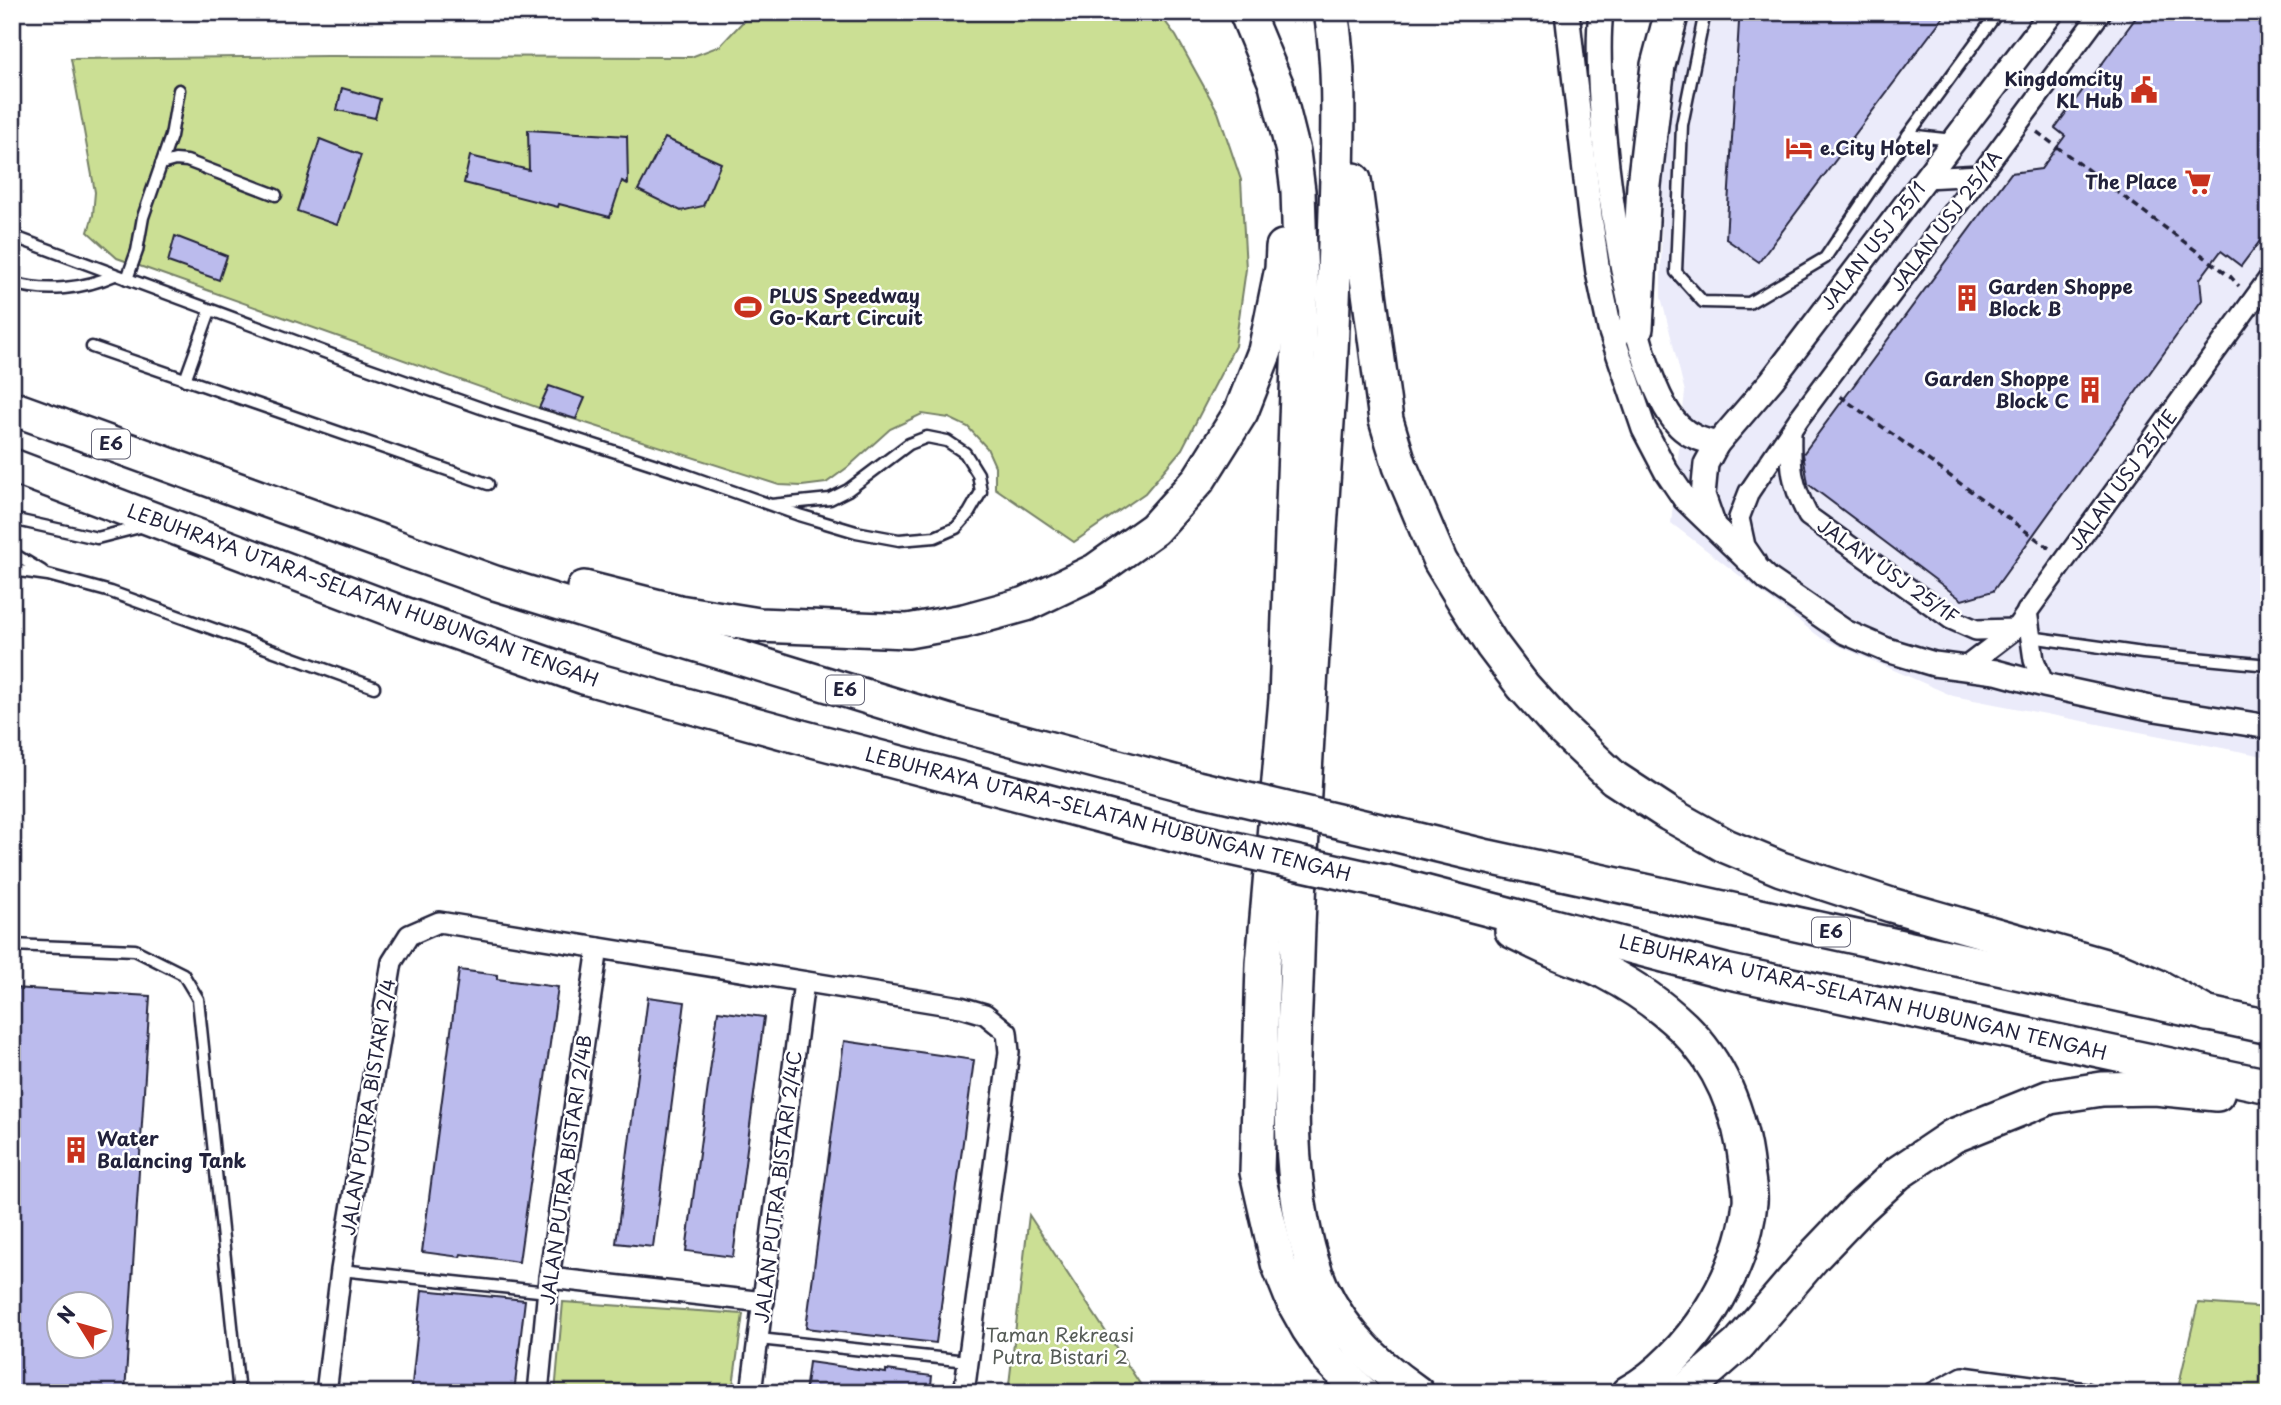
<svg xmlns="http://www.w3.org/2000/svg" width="2281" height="1405" font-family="'Playpen Sans',sans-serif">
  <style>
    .built { fill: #ebebfa }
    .green { fill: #cbdf94; stroke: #768068; stroke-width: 2 }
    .building { fill: #bbbbed; stroke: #22223b; stroke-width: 2; fill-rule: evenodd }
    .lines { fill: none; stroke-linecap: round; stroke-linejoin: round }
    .service-casing { stroke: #22223b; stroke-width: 15 }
    .minor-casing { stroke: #22223b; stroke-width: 24 }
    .tertiary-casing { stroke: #22223b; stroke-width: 28 }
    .motorway-casing { stroke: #22223b; stroke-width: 38 }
    .path { stroke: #22223b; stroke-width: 3.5; stroke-dasharray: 7 5; stroke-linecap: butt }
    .service { stroke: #fff; stroke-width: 10 }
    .minor { stroke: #fff; stroke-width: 19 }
    .tertiary { stroke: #fff; stroke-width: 23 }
    .motorway { stroke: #fff; stroke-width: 33 }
    .motorway-bridge-casing { stroke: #22223b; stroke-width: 38; stroke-linecap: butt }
    .motorway-bridge { stroke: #fff; stroke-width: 33 }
    .labels { text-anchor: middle; stroke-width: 5; stroke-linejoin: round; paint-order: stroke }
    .shield { fill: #fff; stroke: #646476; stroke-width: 2 }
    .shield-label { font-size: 18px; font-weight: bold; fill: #22223b }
    .poi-label { font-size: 19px; font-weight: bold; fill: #22223b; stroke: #fff; text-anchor: start }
    .street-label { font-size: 19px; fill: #22223b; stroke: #fff }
    .park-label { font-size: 19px; fill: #555b56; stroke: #fff }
  </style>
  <rect width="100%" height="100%" fill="#fff"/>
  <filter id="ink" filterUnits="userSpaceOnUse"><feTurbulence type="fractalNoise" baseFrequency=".0143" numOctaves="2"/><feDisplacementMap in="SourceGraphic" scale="14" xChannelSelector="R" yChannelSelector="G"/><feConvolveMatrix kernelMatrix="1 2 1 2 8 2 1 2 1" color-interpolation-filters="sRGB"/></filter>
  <g filter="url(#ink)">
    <polygon class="built" points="1688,12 2269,12 2269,757 1953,696 1821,638 1671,523 1685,392 1661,297 1662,136"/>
    <g class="green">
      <polygon points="752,12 1158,12 1176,36 1218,112 1241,180 1246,269 1235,346 1182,449 1145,493 1074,542 995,488 995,466 987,448 968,427 949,418 922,414 890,429 848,467 826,483 802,486 779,485 539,408 117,258 88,232 93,215 95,192 71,59 327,56 691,57 720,46"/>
      <polygon points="1029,1215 1146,1393 1008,1393"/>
      <polygon points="563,1302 743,1314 732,1393 555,1393"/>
      <polygon points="2198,1303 2269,1308 2269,1393 2191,1393 2179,1384"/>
    </g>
    <g class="building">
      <polygon points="1742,12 1947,12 1759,262 1726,239 1739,22"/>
      <polygon points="2140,12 2269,12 2269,229 2241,266 2221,251 2200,279 2202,300 1993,591 1962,600 1808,484 1803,454 2011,173 2041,169 2065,136 2055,128"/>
      <polygon points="342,88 380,99 375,118 337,110"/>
      <polygon points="528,130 627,136 628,184 622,181 610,217 559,204 558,207 464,183 470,156 529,170"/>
      <polygon points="665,138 721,163 703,206 681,211 638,190"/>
      <polygon points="320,139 361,155 337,225 297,211"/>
      <polygon points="175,236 227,256 219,280 168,262"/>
      <polygon points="549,386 585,398 576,419 539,408"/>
      <polygon points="459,970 497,975 497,979 558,987 519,1262 461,1254 460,1257 422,1252"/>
      <path d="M12,988L150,996L125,1393H12ZM60,1304H102V1346H60Z"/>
      <polygon points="648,997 685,1002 653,1247 616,1243"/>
      <polygon points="718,1011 764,1017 733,1257 686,1251"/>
      <polygon points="844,1041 974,1060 936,1343 806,1328"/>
      <polygon points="422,1290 525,1300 514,1393 411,1393"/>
      <polygon points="809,1362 886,1373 886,1370 932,1376 930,1393 805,1393"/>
    </g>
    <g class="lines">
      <defs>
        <g id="service">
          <polyline points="1705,12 1682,125 1676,272 1703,302 1749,303 1825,258 1908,135 1998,12"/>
          <polyline points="1908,135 1953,140"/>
          <polyline points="161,164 175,160 187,161 276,195"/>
          <polyline points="12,236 362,366 495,413 678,472 799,515 856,532 899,540 935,537 956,528 969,513 981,492 978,474 965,453 947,441 927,437 909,444 848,490 830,499 771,505"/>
          <polyline points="127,279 137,251 143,217 171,136 179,90"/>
          <path d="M12,283C46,293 83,289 115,275"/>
          <polyline points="92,347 488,484"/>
          <polyline points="185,380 210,311"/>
          <polyline points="12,519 97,538 144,526"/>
          <polyline points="12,553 42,571"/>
          <polyline points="12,570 48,575 111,592 374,687"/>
          <polyline points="2030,637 2143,653 2269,665"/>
          <polyline points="12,945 135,950 183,974 198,999 239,1393"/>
          <polyline points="341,1270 548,1292"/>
          <polyline points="759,1339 967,1361"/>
        </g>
        <g id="minor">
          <polyline points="1925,178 1980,175"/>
          <path d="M1791,431C1790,467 1791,483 1808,516L1951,619L1976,630L2015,629"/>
          <polyline points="1756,562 1745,546 1739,518 1749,492 1800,417 2101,12"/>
          <polyline points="2027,611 2034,660 2044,685"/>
          <polyline points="1964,668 2015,629 2269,278"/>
          <polyline points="549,1278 764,1302"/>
          <polyline points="326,1393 341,1270 392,962 409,935 439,922 961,1007 985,1014 1007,1032 1009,1052 964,1393"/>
          <polyline points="538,1393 549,1278 598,948"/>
          <polyline points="751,1393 804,982"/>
          <polyline points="1933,1393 1963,1377 2086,1393"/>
        </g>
        <g id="tertiary">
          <polyline points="1567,12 1590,216 1598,272 1610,329 1644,429 1666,471 1685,499 1768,579 1845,632 1887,650 1934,664 1996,672 2044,685 2155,709 2269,727"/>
          <path d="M1601,12C1591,91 1624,371 1679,426C1690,437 1703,440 1717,444"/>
          <polyline points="1712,521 1703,495 1706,464 1717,444 1772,380 2052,12"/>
        </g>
        <g id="motorway">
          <polyline points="1246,12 1276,84 1293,152 1298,191 1301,283 1286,699 1263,964 1257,1172 1278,1263 1294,1303 1308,1328 1329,1359 1362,1393"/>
          <path d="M1331,12C1340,66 1338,122 1337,177C1335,248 1333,320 1329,391C1317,579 1303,768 1297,956C1294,1058 1282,1163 1312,1262C1329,1319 1369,1360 1417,1393"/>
          <polyline points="1354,180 1386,420 1400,466 1440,561 1466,604 1492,645 1523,686 1559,726 1614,778 1669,814 1726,846 1781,869 1891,905 2119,970 2159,987 2207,1014"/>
          <polyline points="1636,328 1644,185 1658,65 1672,12"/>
          <polyline points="12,408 495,583 956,724 1197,788"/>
          <polyline points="12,466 401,613 584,677 805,738 1194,840"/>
          <polyline points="584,588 679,612 759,625 908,631 964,621 1026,604 1095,571 1154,529 1199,479 1241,412 1265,351 1282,268 1283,247"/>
          <polyline points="1393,834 1484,856 2269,1027"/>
          <polyline points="1385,882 1725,971 2269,1086"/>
          <path d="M1512,931C1528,939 1544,947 1561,954C1575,960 1591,964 1605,972C1632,986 1661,1006 1683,1027C1723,1066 1741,1116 1747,1170C1748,1180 1751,1192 1750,1202C1744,1272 1690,1359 1628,1393"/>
          <polyline points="1683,1393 1739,1344 1816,1254 1859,1209 1898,1173 1953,1136 2050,1097 2102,1089 2155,1088 2217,1094"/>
        </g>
      </defs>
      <use href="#service" class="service-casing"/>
      <use href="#minor" class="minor-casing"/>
      <use href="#tertiary" class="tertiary-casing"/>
      <use href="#motorway" class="motorway-casing"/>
      <g class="path">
        <polyline points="2037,132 2230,276 2239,286"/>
        <polyline points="1840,396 2049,548"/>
      </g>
      <use href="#service" class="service"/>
      <use href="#minor" class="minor"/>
      <use href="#tertiary" class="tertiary"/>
      <use href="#motorway" class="motorway"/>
      <defs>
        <g id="motorway-bridge">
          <polyline points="1197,788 1393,834"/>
          <polyline points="1194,840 1385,882"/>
        </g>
      </defs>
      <use href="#motorway-bridge" class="motorway-bridge-casing"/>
      <use href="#motorway-bridge" class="motorway-bridge"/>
    </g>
  </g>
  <defs>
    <symbol id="civic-bare" viewBox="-9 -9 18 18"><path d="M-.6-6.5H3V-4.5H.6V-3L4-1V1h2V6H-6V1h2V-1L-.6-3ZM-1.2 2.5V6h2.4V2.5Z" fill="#c8321e" stroke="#fff" stroke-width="2.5" paint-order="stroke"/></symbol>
    <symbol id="hotel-bare" viewBox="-9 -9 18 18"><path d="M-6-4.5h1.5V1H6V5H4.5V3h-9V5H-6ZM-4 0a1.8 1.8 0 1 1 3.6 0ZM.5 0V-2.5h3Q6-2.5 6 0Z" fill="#c8321e" stroke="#fff" stroke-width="2.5" paint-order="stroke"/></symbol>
    <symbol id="supermarket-bare" viewBox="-9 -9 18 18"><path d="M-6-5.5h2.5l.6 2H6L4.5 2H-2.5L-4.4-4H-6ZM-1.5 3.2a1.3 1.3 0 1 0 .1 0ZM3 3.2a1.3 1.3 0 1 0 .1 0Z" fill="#c8321e" stroke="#fff" stroke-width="2.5" paint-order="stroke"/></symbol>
    <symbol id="building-bare" viewBox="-9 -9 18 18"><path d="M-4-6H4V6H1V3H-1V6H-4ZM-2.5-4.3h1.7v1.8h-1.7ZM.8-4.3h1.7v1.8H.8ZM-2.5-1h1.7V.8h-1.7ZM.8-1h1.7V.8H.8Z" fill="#c8321e" stroke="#fff" stroke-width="2.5" paint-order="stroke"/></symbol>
    <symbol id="stadium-bare" viewBox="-9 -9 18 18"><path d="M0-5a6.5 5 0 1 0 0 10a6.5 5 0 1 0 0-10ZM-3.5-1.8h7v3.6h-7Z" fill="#c8321e" stroke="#fff" stroke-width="2.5" paint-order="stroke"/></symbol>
  </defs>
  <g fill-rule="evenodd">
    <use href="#civic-bare" x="2125" y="71" width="38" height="38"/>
    <use href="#hotel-bare" x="1780" y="129" width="38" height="38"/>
    <use href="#supermarket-bare" x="2179" y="163" width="38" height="38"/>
    <use href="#building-bare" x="1948" y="279" width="38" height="38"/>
    <use href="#stadium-bare" x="729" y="288" width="38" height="38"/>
    <use href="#building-bare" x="2071" y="371" width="38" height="38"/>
    <use href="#building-bare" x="57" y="1131" width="38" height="38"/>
  </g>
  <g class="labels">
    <g class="shield">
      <rect x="92" y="429.5" width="38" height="29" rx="5"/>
      <rect x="826" y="675.5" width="38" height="29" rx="5"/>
      <rect x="1812" y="917.5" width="38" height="29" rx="5"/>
    </g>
    <g class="shield-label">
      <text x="111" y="450">E6</text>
      <text x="845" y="696">E6</text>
      <text x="1831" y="938">E6</text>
    </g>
    <g class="poi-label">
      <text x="2123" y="86" text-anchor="end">Kingdomcity<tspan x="2123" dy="22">KL Hub</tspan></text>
      <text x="1820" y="155">e.City Hotel</text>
      <text x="2177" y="189" text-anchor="end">The Place</text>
      <text x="1988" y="294">Garden Shoppe<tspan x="1988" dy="22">Block B</tspan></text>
      <text x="769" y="303">PLUS Speedway<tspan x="769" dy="22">Go-Kart Circuit</tspan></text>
      <text x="2069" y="386" text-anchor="end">Garden Shoppe<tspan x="2069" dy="22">Block C</tspan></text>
      <text x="97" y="1146">Water<tspan x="97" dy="22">Balancing Tank</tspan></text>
    </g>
    <g class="street-label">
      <text transform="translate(1946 221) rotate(-53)" y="7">JALAN USJ 25/1A</text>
      <text transform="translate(1873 246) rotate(-52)" y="7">JALAN USJ 25/1</text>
      <text transform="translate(2123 480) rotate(-54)" y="7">JALAN USJ 25/1E</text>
      <text transform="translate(1888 571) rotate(35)" y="7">JALAN USJ 25/1F</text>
      <text transform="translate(363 595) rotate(20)" y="7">LEBUHRAYA UTARA–SELATAN HUBUNGAN TENGAH</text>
      <text transform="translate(1108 814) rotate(14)" y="7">LEBUHRAYA UTARA–SELATAN HUBUNGAN TENGAH</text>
      <text transform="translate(1863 997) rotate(13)" y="7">LEBUHRAYA UTARA–SELATAN HUBUNGAN TENGAH</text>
      <text transform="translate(368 1107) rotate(-81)" y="7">JALAN PUTRA BISTARI 2/4</text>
      <text transform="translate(566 1170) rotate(-82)" y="7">JALAN PUTRA BISTARI 2/4B</text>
      <text transform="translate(778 1187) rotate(-83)" y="7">JALAN PUTRA BISTARI 2/4C</text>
    </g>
    <g class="park-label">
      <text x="1060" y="1342">Taman Rekreasi<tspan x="1060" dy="22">Putra Bistari 2</tspan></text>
    </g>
  </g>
  <rect width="2281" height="1405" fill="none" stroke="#fff" stroke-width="42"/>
  <rect x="21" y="21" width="2239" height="1363" fill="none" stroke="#22223b" stroke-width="2.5" filter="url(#ink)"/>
  <g transform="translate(80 1325) rotate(307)"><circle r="33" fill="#ffffff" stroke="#a7a7b1" stroke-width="2"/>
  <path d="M0-5L12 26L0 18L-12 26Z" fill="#c8321e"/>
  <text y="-10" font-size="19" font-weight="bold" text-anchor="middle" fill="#22223b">N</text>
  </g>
</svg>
